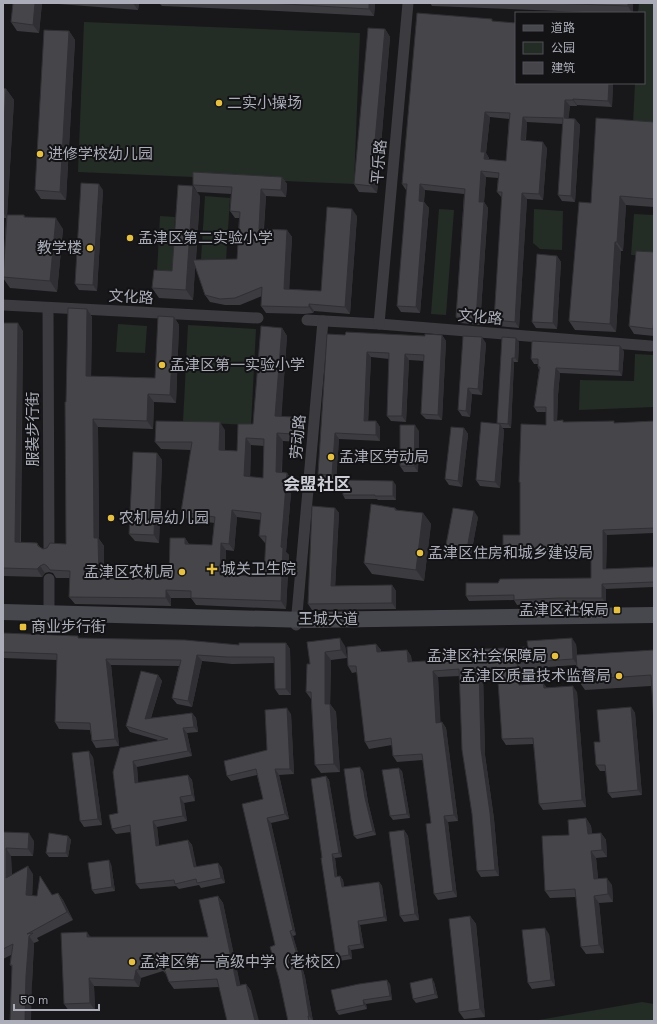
<svg xmlns="http://www.w3.org/2000/svg" width="657" height="1024" font-family="'Space Grotesk','Noto Sans SC',sans-serif">
  <style>
    .green { fill: #242c26 }
    .lines { fill: none; stroke-linecap: round; stroke-linejoin: round }
    .street { stroke: #3b3b40; stroke-width: 11 }
    .secondary { stroke: #47484e; stroke-width: 16 }
    .wall { fill: #3b3b40; fill-rule: evenodd }
    .shaded-wall { fill: #303034 }
    .building { fill: #45454a; stroke: #303034; fill-rule: evenodd }
    .poi-dot { fill: #e6c043; stroke: #131315; stroke-width: 1.5 }
    .labels { text-anchor: middle; stroke-width: 4; stroke-linejoin: round; paint-order: stroke }
    .poi-label { font-size: 15px; fill: #abaeb9; stroke: #131315; text-anchor: start }
    .street-label { font-size: 15px; fill: #abaeb9; stroke: #131315 }
    .quarter-label { font-size: 17px; font-weight: bold; fill: #cccdd5; stroke: #131315 }
  </style>
  <rect width="100%" height="100%" fill="#18181a"/>
  <g class="green">
    <polygon points="639,3 654,3 654,125 633,124 635,83 644,83 644,13 638,13"/>
    <polygon points="84,22 360,33 354,184 78,172"/>
    <polygon points="205,196 230,198 226,261 201,259"/>
    <polygon points="439,209 454,210 446,315 431,314"/>
    <polygon points="534,209 563,211 562,250 540,249 533,243"/>
    <polygon points="634,214 654,215 654,256 631,255"/>
    <polygon points="160,216 175,217 173,273 157,272"/>
    <polygon points="118,324 147,326 145,353 116,352"/>
    <polygon points="188,325 256,329 251,425 183,422"/>
    <polygon points="635,354 654,355 654,407 579,410 580,380 634,381"/>
    <polygon points="642,1002 654,1004 654,1021 533,1021"/>
  </g>
  <g class="lines">
    <g class="street">
      <polyline points="3,305 258,318"/>
      <polyline points="48,308 49,550"/>
      <polyline points="307,320 379,324 651,346"/>
      <polyline points="379,324 408,3"/>
      <polyline points="49,579 49,620"/>
      <polyline points="296,625 323,321"/>
    </g>
    <polyline class="secondary" points="3,612 308,620 654,615"/>
  </g>
  <g class="wall">
    <polygon points="13,3 42,3 39,33 17,31 11,22"/>
    <polygon points="45,3 139,3 138,10"/>
    <polygon points="159,3 375,3 374,16 258,10 162,6"/>
    <polygon points="430,3 633,3 633,13 610,13 432,6"/>
    <polygon points="385,29 390,37 377,193 359,192 354,184"/>
    <polygon points="69,31 75,40 66,200 41,199 35,190"/>
    <path d="M516,83H613L612,107L577,105V106H570L568,118L575,119L580,125L575,202L562,201L558,195L563,124L527,122L526,140L547,148L543,200L527,199L519,328L498,326L494,320L502,198L497,192L498,178L486,177L484,202L488,208L480,325L460,323L456,317L464,194L425,190L424,202L429,208L420,313L401,312L397,306L407,190H406L402,184ZM490,117L509,119L506,161L489,159V158L486,153Z"/>
    <polygon points="3,88 6,89 14,100 7,215 24,215 25,217 63,229 57,292 10,288 3,278 6,218 3,218"/>
    <polygon points="654,122 654,207 626,205 623,251 621,251 616,332 575,330 569,321 591,203"/>
    <polygon points="282,177 287,184 286,197 266,196 264,229 287,230 292,237 289,289 321,291 357,216 350,314 314,311 313,313 304,314 266,313 261,306 262,296 240,305 225,305 210,302 205,295 195,266 193,300 159,298 152,288 172,271 200,196 196,260 237,259 239,218 235,218 230,211 231,194 197,192 193,185"/>
    <polygon points="103,190 97,291 79,290 75,284"/>
    <polygon points="654,252 654,336 634,334 629,326"/>
    <polygon points="557,256 561,262 557,329 536,328 532,322"/>
    <path d="M87,309L92,317L91,376L155,378L174,317L179,325L176,403L154,402L153,429L98,427L99,539L104,546V578L169,579L185,538L189,544L212,545L214,523L187,519L181,512L191,450L161,449L155,442L225,430V450L237,451L253,424L282,328L287,336L281,417L298,425V442L283,441L282,472L287,473L292,481L286,552L289,555L286,609L196,605L191,598H171V606L75,604L69,597L70,578H56L53,573L49,572L45,573L42,577L3,576V323L23,331L21,542L37,543L40,547L43,549L66,544V402ZM251,445L264,446L263,478L250,477ZM237,517L261,520L259,536L265,543H266L264,576L225,575L226,550L234,551Z"/>
    <polygon points="345,335 425,336 442,335 446,341 442,420 426,419 421,414 424,361 409,360 406,422 391,421 387,416 389,359 371,357 368,421 376,421 380,427 380,441 339,439 336,481 322,480 318,474"/>
    <polygon points="502,337 519,342 518,362 514,362 511,428 502,428 504,430 500,488 480,486 476,480 497,424"/>
    <polygon points="486,343 482,395 472,394 470,417 462,416 458,410"/>
    <polygon points="624,351 622,376 560,373 558,395 557,420 564,422 615,423 654,421 654,533 607,535 606,569 654,567 654,587 606,589 606,603 562,603 517,605 514,600 469,601 466,596 498,583 591,578 591,555 507,555 503,550 520,535 520,483 519,482 546,425 546,412 537,412 534,407 539,370 538,367 538,364 534,364 531,359"/>
    <polygon points="464,428 468,434 462,487 449,485 445,479"/>
    <polygon points="419,431 418,472 404,472 400,466"/>
    <polygon points="157,453 162,460 159,543 135,541 129,534"/>
    <polygon points="396,485 396,500 378,500 377,499 345,499 343,495"/>
    <polygon points="335,508 339,513 335,586 392,585 396,591 396,609 312,610 308,604"/>
    <polygon points="395,508 397,510 423,513 431,524 424,581 372,574 364,563"/>
    <polygon points="478,517 470,560 450,556 445,550"/>
    <polygon points="3,633 79,638 239,645 286,643 290,649 291,695 279,695 275,689 274,663 232,664 202,661 192,707 177,704 172,698 179,666 111,665 119,746 96,748 92,741 90,730 59,729 55,722 57,660 3,658"/>
    <polygon points="307,642 345,646 347,658 331,660 330,704 336,712 340,772 321,773 315,765 311,699 306,692 310,664"/>
    <polygon points="376,644 381,650 381,652 407,650 411,656 412,662 443,660 576,644 577,655 654,650 651,686 585,690 578,680 576,665 521,669 522,685 543,683 547,688 577,692 586,807 543,810 539,804 534,744 506,745 502,739 498,673 483,674 485,755 494,819 499,876 481,877 477,871 460,676 438,677 440,722 442,722 446,728 458,821 448,822 457,897 438,900 434,894 431,823 423,760 397,762 393,756 392,745 369,749 365,742 357,672 352,673 348,666"/>
    <polygon points="158,675 162,681 151,718 192,713 196,718 198,732 187,733 192,756 137,767 138,783 188,775 192,780 195,801 184,803 187,821 157,827 159,846 188,840 192,845 196,867 218,863 222,868 225,883 201,888 199,885 179,889 176,886 140,889 136,884 131,832 116,834 112,829 118,813 113,772 158,740 130,732 126,726"/>
    <polygon points="631,707 635,713 642,795 612,798 608,793 606,771 600,771 596,765 600,742"/>
    <polygon points="291,714 294,774 279,775 289,819 271,823 296,935 293,936 305,977 313,1021 288,1021 275,945 263,799 257,775 231,781 227,776 267,750"/>
    <polygon points="93,757 102,825 84,827 80,821"/>
    <polygon points="363,771 368,802 376,835 357,839 354,836"/>
    <polygon points="402,771 410,818 393,820 390,816"/>
    <polygon points="326,776 329,780 342,857 335,858 337,877 340,876 343,880 344,887 379,882 382,886 387,921 360,925 364,948 351,950 352,959 339,961 336,957 322,858"/>
    <polygon points="586,818 591,826 592,834 601,833 606,840 607,857 596,858 598,879 612,885 613,902 599,903 604,953 586,954 581,947 576,897 550,898 545,891 569,835"/>
    <polygon points="404,830 408,836 419,920 404,922 400,916"/>
    <polygon points="3,832 34,841 33,856 11,856 12,876 33,874 32,896 37,896 52,895 58,893 63,900 73,920 37,938 39,941 34,943 32,983 12,967 10,965 11,955 3,959"/>
    <polygon points="68,836 71,840 68,857 49,857 46,853"/>
    <polygon points="111,864 115,891 95,894 92,890"/>
    <polygon points="218,896 223,903 240,985 246,984 251,991 219,987 174,989 169,982 166,974 163,971 141,978 139,987 94,986 95,1010 69,1011 64,1004 91,937 208,937"/>
    <polygon points="470,916 476,924 485,1017 464,1019 459,1012"/>
    <polygon points="549,934 555,986 532,989 528,983"/>
    <polygon points="434,982 438,998 416,1003 413,999"/>
    <polygon points="390,984 392,1000 366,1004 367,1009 339,1015 336,1011"/>
  </g>
  <g class="shaded-wall">
    <polygon points="35,3 42,3 39,33 33,25"/>
    <polygon points="133,3 139,3 138,10"/>
    <polygon points="369,3 375,3 374,16 369,9"/>
    <polygon points="628,3 633,3 633,13 632,13 628,6"/>
    <polygon points="385,29 390,37 377,193 371,186"/>
    <polygon points="69,31 75,40 66,200 60,192"/>
    <polygon points="609,83 613,83 612,107 608,101"/>
    <polygon points="6,89 14,100 7,218 3,212 3,141"/>
    <polygon points="573,99 577,105 577,106 573,100"/>
    <polygon points="565,100 570,106 568,124 564,118"/>
    <polygon points="485,112 490,117 486,153 489,158 489,165 484,159 481,152"/>
    <polygon points="523,117 527,122 525,146 521,140"/>
    <polygon points="575,119 580,125 575,202 571,196"/>
    <polygon points="543,142 547,148 543,200 539,194"/>
    <polygon points="481,171 486,177 484,202 488,208 480,325 476,319 479,202"/>
    <polygon points="282,177 287,184 286,197 281,190"/>
    <polygon points="99,184 103,190 97,291 93,285"/>
    <polygon points="420,184 425,190 423,207 419,201"/>
    <polygon points="193,186 200,196 193,300 186,290"/>
    <polygon points="261,189 266,196 263,236 259,229"/>
    <polygon points="522,193 527,199 519,328 515,322"/>
    <polygon points="620,196 626,205 623,251 617,242"/>
    <polygon points="424,202 429,208 420,313 416,307"/>
    <polygon points="352,209 357,216 350,314 345,307"/>
    <polygon points="56,218 63,229 57,292 50,281"/>
    <polygon points="287,230 292,237 289,296 284,289"/>
    <polygon points="615,242 621,251 616,332 610,324"/>
    <polygon points="557,256 561,262 557,329 553,323"/>
    <polygon points="309,304 314,311 313,313 309,307"/>
    <polygon points="87,309 92,317 91,384 86,376"/>
    <polygon points="174,317 179,325 176,403 170,395"/>
    <polygon points="18,323 23,331 20,550 15,542"/>
    <polygon points="282,328 287,336 281,424 275,416"/>
    <polygon points="442,335 446,341 442,420 438,415"/>
    <polygon points="482,337 486,343 482,395 478,389"/>
    <polygon points="516,338 519,342 518,362 515,358"/>
    <polygon points="620,346 624,351 622,376 619,371"/>
    <polygon points="367,352 371,357 368,426 364,421"/>
    <polygon points="405,354 409,360 406,422 402,416"/>
    <polygon points="512,358 514,362 511,428 508,424"/>
    <polygon points="556,368 560,373 558,395 557,425 554,421 554,390"/>
    <polygon points="468,388 472,394 470,417 466,411"/>
    <polygon points="148,394 154,402 153,429 147,421"/>
    <polygon points="293,417 298,425 298,442 293,434"/>
    <polygon points="93,419 98,427 99,539 104,546 104,585 99,578 94,538"/>
    <polygon points="376,421 380,427 380,441 376,435"/>
    <polygon points="220,422 225,430 225,457 219,450"/>
    <polygon points="500,424 504,430 500,488 495,482"/>
    <polygon points="415,425 419,431 418,472 414,466"/>
    <polygon points="464,428 468,434 462,487 458,481"/>
    <polygon points="277,433 283,441 281,479 276,472"/>
    <polygon points="335,433 339,439 336,481 332,475"/>
    <polygon points="246,438 251,445 250,484 244,476"/>
    <polygon points="157,453 162,460 159,543 154,535"/>
    <polygon points="287,473 292,481 286,552 289,555 286,609 281,601 281,547"/>
    <polygon points="393,481 396,485 396,500 393,496"/>
    <polygon points="335,508 339,513 335,592 331,586"/>
    <polygon points="232,510 237,517 234,551 229,544"/>
    <polygon points="474,511 478,517 470,560 466,554"/>
    <polygon points="423,513 431,524 424,581 416,570"/>
    <polygon points="603,530 607,535 606,574 603,569"/>
    <polygon points="185,538 190,546 185,544"/>
    <polygon points="221,543 226,550 225,582 220,575"/>
    <polygon points="40,566 45,573 42,577 37,569"/>
    <polygon points="602,584 606,589 606,603 602,598"/>
    <polygon points="392,585 396,591 396,609 392,603"/>
    <polygon points="166,590 171,598 171,606 166,598"/>
    <polygon points="340,638 345,646 347,658 341,650"/>
    <polygon points="572,638 576,644 578,665 573,659"/>
    <polygon points="286,643 290,649 291,695 286,689"/>
    <polygon points="376,644 381,650 381,658 377,652"/>
    <polygon points="407,650 411,656 412,668 408,662"/>
    <polygon points="325,652 331,660 330,712 325,704"/>
    <polygon points="197,655 202,661 192,707 188,701"/>
    <polygon points="106,659 111,665 119,746 115,739"/>
    <polygon points="517,663 521,669 523,691 519,685"/>
    <polygon points="479,668 483,674 485,755 494,819 499,876 495,870 481,749"/>
    <polygon points="433,671 438,677 441,729 436,723"/>
    <polygon points="158,675 162,681 149,724 145,719"/>
    <polygon points="543,683 548,689 544,688"/>
    <polygon points="573,686 577,692 586,807 582,800"/>
    <polygon points="330,704 336,712 340,772 334,764"/>
    <polygon points="631,707 635,713 642,795 638,790"/>
    <polygon points="287,708 291,714 294,774 290,769"/>
    <polygon points="192,713 196,718 198,732 194,727"/>
    <polygon points="442,722 446,728 458,821 454,815"/>
    <polygon points="183,728 187,733 192,756 188,751"/>
    <polygon points="89,751 93,757 102,825 98,819"/>
    <polygon points="133,761 137,767 139,789 135,783"/>
    <polygon points="360,767 363,771 368,802 376,835 373,831 365,798"/>
    <polygon points="399,768 402,771 410,818 407,814"/>
    <polygon points="275,769 279,775 289,819 285,814"/>
    <polygon points="188,775 192,780 195,801 192,795"/>
    <polygon points="326,776 329,780 342,857 339,853"/>
    <polygon points="180,797 184,803 187,821 183,816"/>
    <polygon points="444,816 448,822 457,897 453,891"/>
    <polygon points="267,818 271,823 296,935 293,930"/>
    <polygon points="586,818 591,826 593,841 588,834"/>
    <polygon points="153,821 157,827 160,852 156,846"/>
    <polygon points="404,830 408,836 419,920 415,914"/>
    <polygon points="29,833 34,841 33,856 28,849"/>
    <polygon points="601,833 606,840 607,857 602,850"/>
    <polygon points="68,836 71,840 68,857 66,853"/>
    <polygon points="188,840 192,845 198,873 194,867"/>
    <polygon points="6,848 11,856 12,886 6,878"/>
    <polygon points="591,851 596,858 599,887 594,879"/>
    <polygon points="332,854 335,858 338,881 335,877"/>
    <polygon points="109,860 111,864 115,891 112,887"/>
    <polygon points="218,863 222,868 225,883 221,878"/>
    <polygon points="28,866 33,874 32,903 26,895"/>
    <polygon points="340,876 343,880 345,891 342,887"/>
    <polygon points="607,878 612,885 613,902 608,894"/>
    <polygon points="379,882 382,886 387,921 384,917"/>
    <polygon points="58,893 63,900 73,920 67,912"/>
    <polygon points="218,896 223,903 242,993 237,986"/>
    <polygon points="594,896 599,903 604,953 599,945"/>
    <polygon points="470,916 476,924 485,1017 480,1009"/>
    <polygon points="358,921 360,925 364,948 361,944"/>
    <polygon points="545,928 549,934 555,986 551,980"/>
    <polygon points="290,931 293,936 305,977 313,1021 309,1016"/>
    <polygon points="87,932 92,939 87,937"/>
    <polygon points="29,936 34,943 32,983 31,1021 25,1021 26,976"/>
    <polygon points="348,946 351,950 352,959 349,955"/>
    <polygon points="136,970 141,978 139,987 134,980"/>
    <polygon points="89,978 94,986 95,1010 90,1003"/>
    <polygon points="432,978 434,982 438,998 435,994"/>
    <polygon points="387,980 390,984 392,1000 390,996"/>
    <polygon points="246,984 251,991 259,1021 255,1021"/>
    <polygon points="363,1000 366,1004 367,1009 364,1005"/>
  </g>
  <g class="building">
    <polygon points="13,3 35,3 33,25 11,22"/>
    <polygon points="269,3 369,3 369,9"/>
    <polygon points="548,3 628,3 628,6"/>
    <path d="M417,13L492,19V21L516,23V83H609L608,101L573,99V100H565L564,118L575,119L571,196L558,195L563,118L523,117L521,140L543,142L539,194L522,193L515,322L494,320L502,192H497L499,173L481,171L479,202H484L476,319L456,317L465,189L420,184L419,201L424,202L416,307L397,306L407,184H402ZM485,112L510,113L506,161L484,159L485,152H481Z"/>
    <polygon points="368,28 385,29 371,186 354,184"/>
    <polygon points="44,30 69,31 60,192 35,190"/>
    <polygon points="3,88 6,89 3,141"/>
    <polygon points="596,118 654,122 654,199 620,196 617,242 615,242 610,324 569,321 579,202 591,203"/>
    <polygon points="193,172 282,177 281,190 261,189 259,229 287,230 284,289 321,291 327,207 352,209 345,307 309,304 309,307 299,307 261,306 262,287 235,298 220,299 205,295 193,260 237,259 240,212 230,211 232,187 193,185"/>
    <polygon points="81,183 99,184 93,285 75,284"/>
    <polygon points="178,185 193,186 186,290 152,288 154,270 172,271"/>
    <polygon points="7,215 24,215 24,217 56,218 50,281 3,277"/>
    <polygon points="636,251 654,252 654,318 653,329 629,326"/>
    <polygon points="537,254 557,256 553,323 532,322"/>
    <path d="M68,308L87,309L86,376L155,378L158,316L174,317L170,395L148,394L147,421L93,419L94,538H98L99,578L169,579L170,538H185V544L212,545L215,517L181,512L192,442H155L156,421L220,422L219,450L237,451L238,424H253L261,326L282,328L275,416L293,417V434L277,433L276,472L287,473L281,547L283,548L281,601L191,598V591L166,590V598L69,597L70,571L50,570L47,566L44,564L40,566L37,569L3,568V323H18L15,542L37,543L38,546L43,549L47,548L50,543L66,544L65,402H66ZM246,438L264,439L263,478L244,476ZM232,510L261,513L259,536H266L264,576L220,575L221,543L229,544Z"/>
    <polygon points="346,332 425,336 425,334 442,335 438,415 421,414 424,355 405,354 402,416 387,416 389,353 367,352 364,421 376,421 376,435 335,433 332,475 318,474 327,334 345,335"/>
    <polygon points="463,336 482,337 478,389 468,388 466,411 458,410"/>
    <polygon points="502,337 516,338 515,358 512,358 508,424 497,423"/>
    <polygon points="532,341 620,346 619,371 556,368 554,390 554,421 563,420 563,422 614,421 614,423 654,421 654,528 603,530 603,569 654,567 654,582 602,584 602,598 559,598 514,600 514,595 466,596 466,583 498,583 500,579 591,578 591,550 503,550 503,535 520,535 520,482 519,482 521,424 546,425 546,407 534,407 540,367 538,367 538,359 531,359"/>
    <polygon points="481,422 500,424 495,482 476,480"/>
    <polygon points="400,425 415,425 414,466 400,466"/>
    <polygon points="451,427 464,428 458,481 445,479"/>
    <polygon points="133,452 157,453 154,535 129,534"/>
    <polygon points="343,480 393,481 393,496 375,496 375,495 343,495"/>
    <polygon points="371,504 395,508 395,510 423,513 416,570 364,563"/>
    <polygon points="312,506 335,508 331,586 392,585 392,603 308,604"/>
    <polygon points="453,508 474,511 466,554 445,550"/>
    <polygon points="3,633 78,636 78,638 185,640 239,645 239,643 286,643 286,689 275,689 274,657 227,657 197,655 188,701 172,698 181,660 106,659 115,739 92,741 90,723 55,722 57,654 3,652"/>
    <polygon points="340,638 341,650 325,652 325,704 330,704 334,764 315,765 311,692 306,692 307,664 310,664 307,642"/>
    <polygon points="572,638 573,659 517,663 519,685 543,683 544,688 573,686 582,800 539,804 533,738 502,739 497,667 479,668 481,749 490,813 495,870 477,871 472,814 462,750 459,669 433,671 436,723 442,722 454,815 444,816 453,891 434,894 426,824 431,823 422,754 393,756 391,738 365,742 356,666 348,666 347,647 376,644 377,652 407,650 408,662 443,660 443,651 528,647 527,641"/>
    <polygon points="654,650 654,724 651,675 578,680 576,655"/>
    <polygon points="141,671 158,675 145,719 192,713 194,727 183,728 188,751 133,761 135,783 188,775 192,795 180,797 183,816 153,821 156,846 188,840 194,867 218,863 221,878 197,883 196,879 175,884 174,880 136,884 130,825 112,829 109,815 118,813 113,772 120,748 168,739 126,726"/>
    <polygon points="631,707 638,790 608,793 605,765 596,765 594,742 600,742 597,710"/>
    <polygon points="287,708 290,769 275,769 285,814 267,818 293,930 290,931 302,972 309,1016 308,1016 309,1021 288,1021 279,979 270,947 275,945 242,804 263,799 256,769 227,776 224,761 267,750 265,710"/>
    <polygon points="89,751 98,819 80,821 72,753"/>
    <polygon points="360,767 365,798 373,831 354,836 351,820 344,769"/>
    <polygon points="399,768 407,814 390,816 382,770"/>
    <polygon points="326,776 339,853 332,854 335,877 340,876 342,887 379,882 384,917 358,921 361,944 348,946 349,955 336,957 321,858 322,858 311,779"/>
    <polygon points="586,818 588,834 601,833 602,850 591,851 594,879 607,878 608,894 594,896 599,945 581,947 575,889 545,891 542,836 569,835 568,820"/>
    <polygon points="404,830 415,914 400,916 389,832"/>
    <polygon points="3,832 29,833 28,849 6,848 6,878 28,866 26,895 37,896 40,876 52,895 58,893 67,912 27,934 33,933 29,936 26,976 25,1021 10,1021 12,965 10,965 13,944 3,949"/>
    <polygon points="49,833 68,836 66,853 46,853"/>
    <polygon points="109,860 112,887 92,890 88,863"/>
    <polygon points="218,896 237,986 246,984 255,1021 227,1021 217,979 169,982 165,971 158,964 136,970 134,980 89,978 90,1003 64,1004 61,933 87,932 87,937 208,937 199,900"/>
    <polygon points="470,916 480,1009 459,1012 449,919"/>
    <polygon points="545,928 551,980 528,983 522,930"/>
    <polygon points="432,978 435,994 413,999 410,983"/>
    <polygon points="387,980 390,996 363,1000 364,1005 336,1011 331,990 359,984"/>
  </g>
  <g class="poi-dot">
    <circle cx="219" cy="103" r="4"/>
    <circle cx="40" cy="154" r="4"/>
    <circle cx="130" cy="238" r="4"/>
    <circle cx="90" cy="248" r="4"/>
    <circle cx="162" cy="365" r="4"/>
    <circle cx="331" cy="457" r="4"/>
    <circle cx="111" cy="518" r="4"/>
    <circle cx="420" cy="553" r="4"/>
    <path d="M210 563h4v4h4v4h-4v4h-4v-4h-4v-4h4z"/>
    <circle cx="182" cy="572" r="4"/>
    <rect x="613" y="606" width="8" height="8" rx="2"/>
    <rect x="19" y="623" width="8" height="8" rx="2"/>
    <circle cx="555" cy="656" r="4"/>
    <circle cx="619" cy="676" r="4"/>
    <circle cx="132" cy="962" r="4"/>
  </g>
  <g class="labels">
    <g class="poi-label">
      <text x="227" y="108">二实小操场</text>
      <text x="48" y="159">进修学校幼儿园</text>
      <text x="138" y="243">孟津区第二实验小学</text>
      <text x="82" y="253" text-anchor="end">教学楼</text>
      <text x="170" y="370">孟津区第一实验小学</text>
      <text x="339" y="462">孟津区劳动局</text>
      <text x="119" y="523">农机局幼儿园</text>
      <text x="428" y="558">孟津区住房和城乡建设局</text>
      <text x="221" y="574">城关卫生院</text>
      <text x="174" y="577" text-anchor="end">孟津区农机局</text>
      <text x="609" y="615" text-anchor="end">孟津区社保局</text>
      <text x="31" y="632">商业步行街</text>
      <text x="547" y="661" text-anchor="end">孟津区社会保障局</text>
      <text x="611" y="681" text-anchor="end">孟津区质量技术监督局</text>
      <text x="140" y="967">孟津区第一高级中学（老校区）</text>
    </g>
    <g class="street-label">
      <text transform="translate(379 162) rotate(-85)" y="5">平乐路</text>
      <text transform="translate(131 297) rotate(3)" y="5">文化路</text>
      <text transform="translate(480 317) rotate(5)" y="5">文化路</text>
      <text transform="translate(33 429) rotate(-90)" y="5">服装步行街</text>
      <text transform="translate(298 437) rotate(-85)" y="5">劳动路</text>
      <text x="328" y="624">王城大道</text>
    </g>
    <g class="quarter-label">
      <text x="317" y="490">会盟社区</text>
    </g>
  </g>
  <rect width="657" height="1024" fill="none" stroke="#abaeb9" stroke-width="8"/>
  <rect x="515" y="12" width="130" height="72" fill="#131315" stroke="#505157"/>
  <rect x="523" y="25" width="20" height="6" fill="#47484e" stroke="#505157"/>
  <text x="551" y="32" font-size="12" fill="#abaeb9">道路</text>
  <rect x="523" y="42" width="20" height="12" fill="#242c26" stroke="#505157"/>
  <text x="551" y="52" font-size="12" fill="#abaeb9">公园</text>
  <rect x="523" y="62" width="20" height="12" fill="#45454a" stroke="#505157"/>
  <text x="551" y="72" font-size="12" fill="#abaeb9">建筑</text>
  <path d="M14 1004v6h85v-6" fill="none" stroke="#abaeb9" stroke-width="2"/>
  <text x="20" y="1004" font-size="12" fill="#abaeb9" stroke="#131315" stroke-width="3" paint-order="stroke">50 m</text>
</svg>
